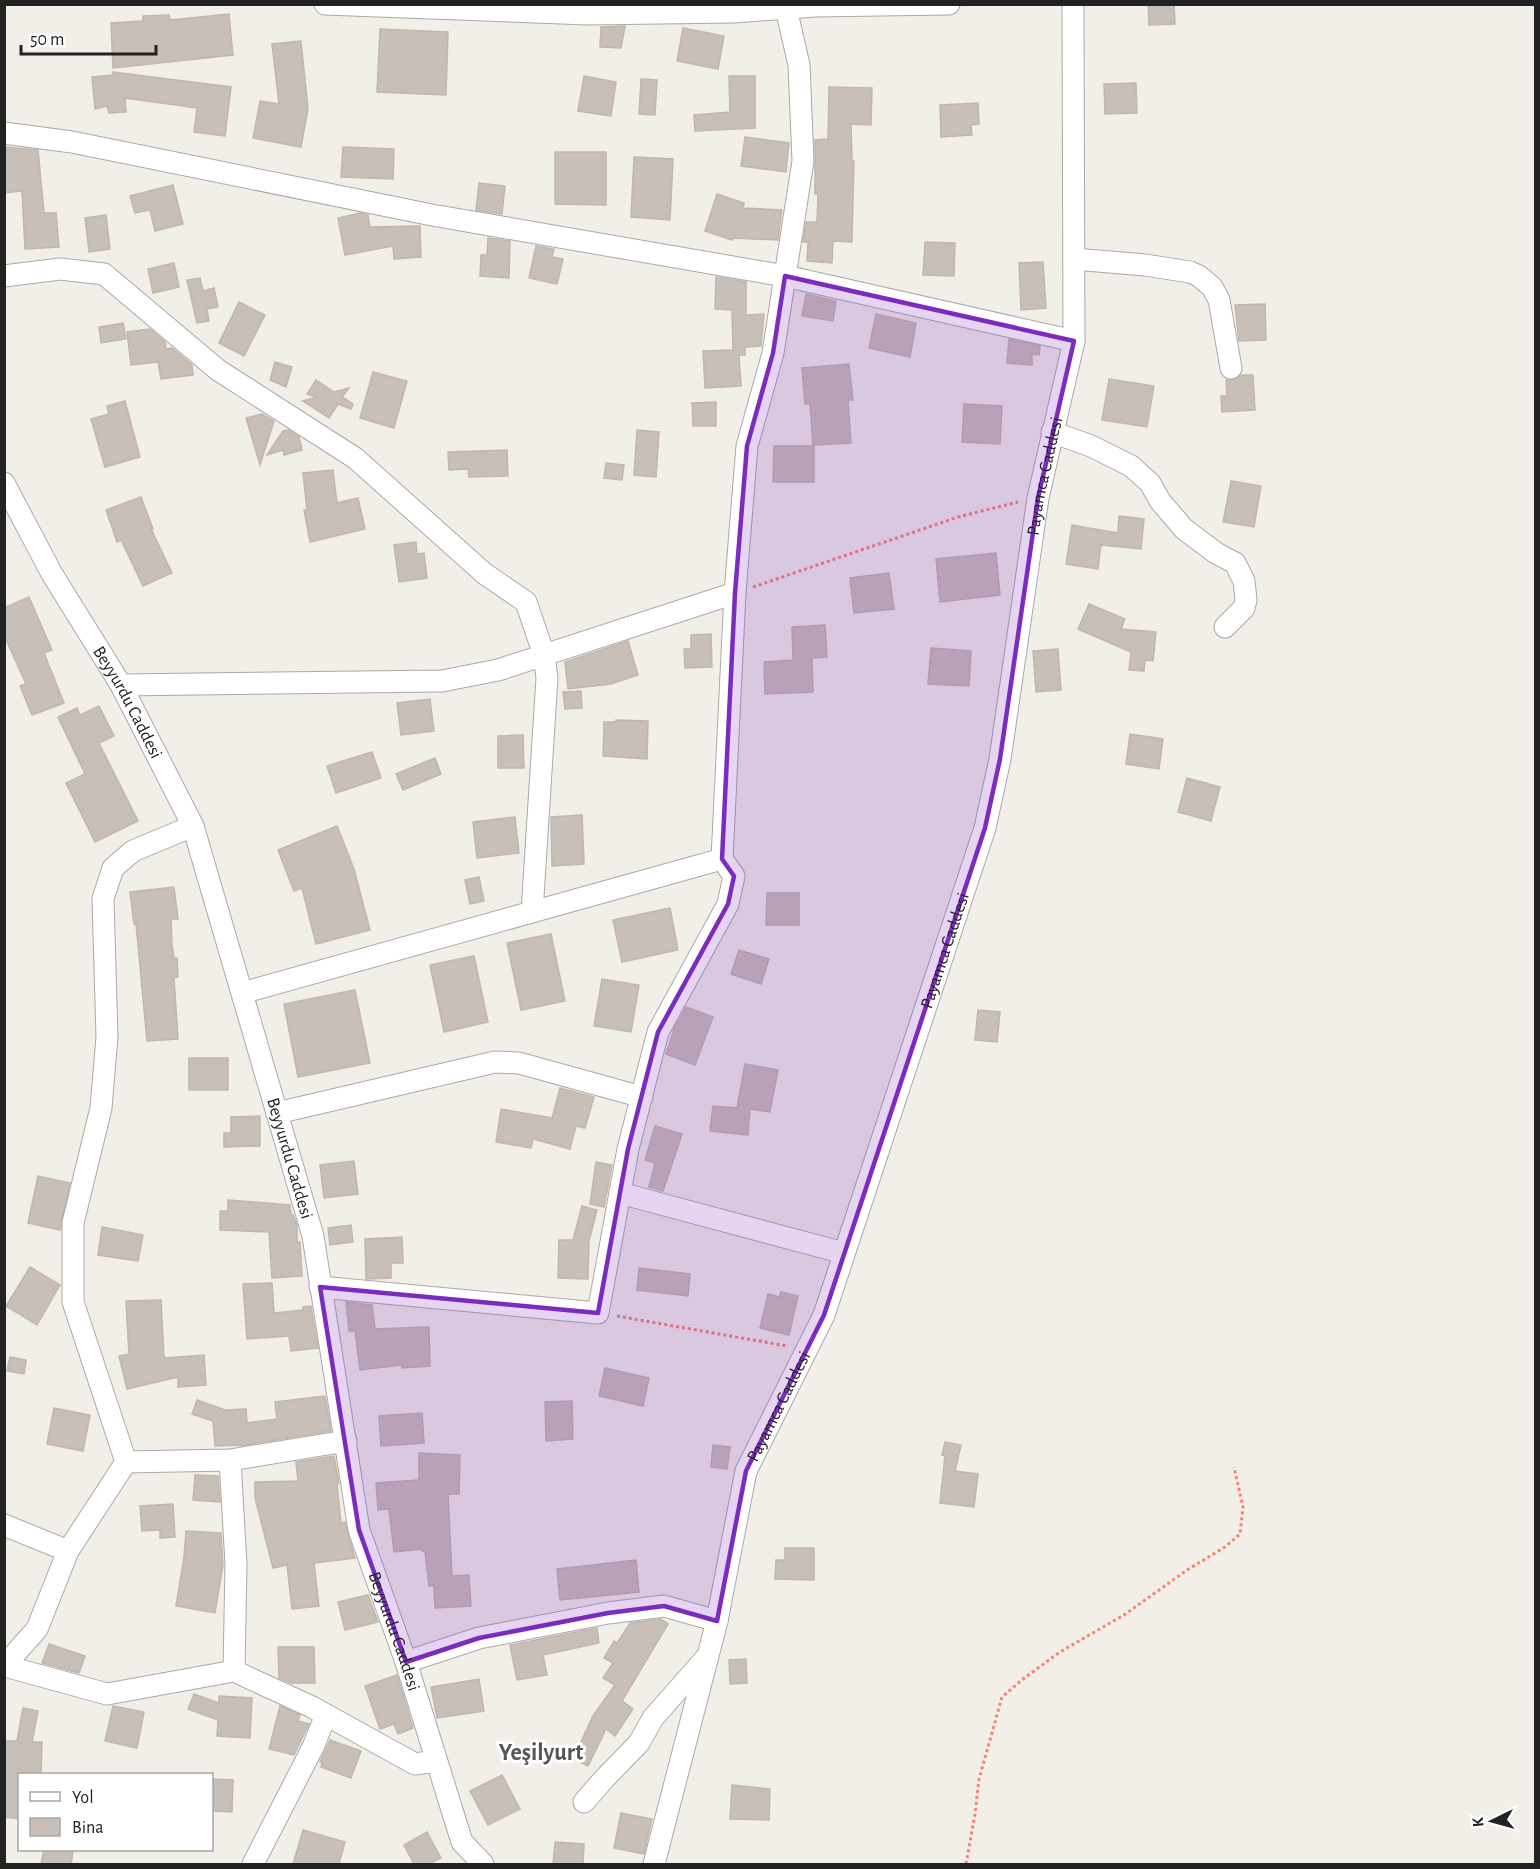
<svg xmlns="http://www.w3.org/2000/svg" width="1540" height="1869" font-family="'Alegreya Sans',sans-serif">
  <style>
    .building { fill: #c7bfb8; stroke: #c4b6ab; stroke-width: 1.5 }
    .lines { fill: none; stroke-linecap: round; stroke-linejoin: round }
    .minor-casing { stroke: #a9a9a9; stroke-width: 23 }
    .path { stroke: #fa8072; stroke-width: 3; stroke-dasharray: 3 3; stroke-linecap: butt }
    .minor { stroke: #fff; stroke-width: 21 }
    .marked { fill: #7b2cbf; fill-opacity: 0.2; stroke: #7b2cbf; stroke-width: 4.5; stroke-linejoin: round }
    .labels { text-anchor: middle; stroke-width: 6; stroke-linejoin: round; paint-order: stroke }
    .street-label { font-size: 18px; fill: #222; stroke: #fff }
    .district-label { font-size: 24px; font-weight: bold; fill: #555; stroke: #fff }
  </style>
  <rect width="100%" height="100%" fill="#f2efe9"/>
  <g class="building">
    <polygon points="1148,4 1174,4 1175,24 1149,25"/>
    <polygon points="229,14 233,55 113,68 111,23 143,21 143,16 169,15 170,20"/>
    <polygon points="625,26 621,48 600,47 601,27"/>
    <polygon points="683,28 724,36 718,69 677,61"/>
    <polygon points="380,29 448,32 446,95 377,92"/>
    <polygon points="301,41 308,109 301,147 253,138 260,101 279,104 272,44"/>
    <polygon points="113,72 231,87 225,136 194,132 197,108 125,98 126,112 109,113 107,106 95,109 92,77 113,75"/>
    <polygon points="584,76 616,82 611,116 578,111"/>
    <polygon points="729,76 755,76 755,128 695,131 694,115 730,112"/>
    <polygon points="641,79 657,80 655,115 639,114"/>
    <polygon points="1136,83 1137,113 1105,114 1104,84"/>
    <polygon points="829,87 872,88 871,125 851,124 852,161 854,161 852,242 833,241 832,263 807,261 808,242 803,242 806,222 817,222 818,194 815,194 815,140 828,139"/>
    <polygon points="978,103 979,124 971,125 972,135 941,137 940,105"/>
    <polygon points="745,137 789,143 786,172 741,166"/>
    <polygon points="4,147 38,150 44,213 56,213 59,247 25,249 22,191 4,193"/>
    <polygon points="343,147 394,149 393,179 341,177"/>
    <polygon points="555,152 606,152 606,205 555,204"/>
    <polygon points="634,157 673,159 670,220 631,217"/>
    <polygon points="479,183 505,186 502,214 476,210"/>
    <polygon points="173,185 183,224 155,231 150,210 135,213 130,196"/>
    <polygon points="717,194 744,203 743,208 782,210 778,240 733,238 732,240 705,231"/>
    <polygon points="360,213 368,215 370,227 420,226 421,257 394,259 393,246 345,255 338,218"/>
    <polygon points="106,215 110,249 89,252 85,218"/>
    <polygon points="488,238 510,241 509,278 480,276 481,255 487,255"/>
    <polygon points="925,242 955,243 954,276 923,275"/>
    <polygon points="536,246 554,249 552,257 563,259 557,284 529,278"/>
    <polygon points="1043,262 1046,308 1021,310 1019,263"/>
    <polygon points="174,263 179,287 153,293 148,269"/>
    <polygon points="716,277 746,282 746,315 764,314 761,346 745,347 745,355 739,355 741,386 705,388 703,351 733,350 732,310 715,309"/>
    <polygon points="200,278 203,291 214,288 218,307 207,309 209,321 197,323 187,280"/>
    <polygon points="806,294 836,301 833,321 802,316"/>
    <polygon points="239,302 265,315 244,356 219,343"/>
    <polygon points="1265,304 1266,340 1239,341 1235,305"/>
    <polygon points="876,314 916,323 910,357 869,348"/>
    <polygon points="123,323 126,339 101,343 99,327"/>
    <polygon points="150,329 165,342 166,349 172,348 192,365 193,375 161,379 158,362 131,365 127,332"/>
    <polygon points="1009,339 1040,346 1039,355 1032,354 1032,365 1007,363"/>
    <polygon points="275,362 292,367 286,387 270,380"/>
    <polygon points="849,364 853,400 848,400 851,443 813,445 810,404 805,404 802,368"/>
    <polygon points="373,372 407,381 394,428 360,418"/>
    <polygon points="1241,375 1253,375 1255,410 1222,412 1221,396 1227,396 1226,380 1234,380"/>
    <polygon points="1109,379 1154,386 1147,427 1102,420"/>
    <polygon points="316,380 334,392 349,388 342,397 353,404 351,409 338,404 329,418 303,401 317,397 307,394"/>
    <polygon points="125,401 140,457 105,467 91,419 109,414 107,406"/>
    <polygon points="716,402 716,426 693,426 692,403"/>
    <polygon points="964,404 1002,406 1000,444 962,442"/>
    <polygon points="262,414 274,421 260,465 246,418"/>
    <polygon points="288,430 299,437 302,450 284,455 283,450 267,455 283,431"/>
    <polygon points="637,430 659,432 656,477 634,475"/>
    <polygon points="774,446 814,446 814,482 773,482"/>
    <polygon points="507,450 508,476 469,477 468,469 449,470 448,452"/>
    <polygon points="606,463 624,465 622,480 604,478"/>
    <polygon points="333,470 337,503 358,498 365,529 310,542 304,510 307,510 303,473"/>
    <polygon points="1231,481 1261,486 1254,527 1223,522"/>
    <polygon points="141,497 153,529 151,529 172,573 143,586 121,540 117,542 106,510"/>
    <polygon points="1119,516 1144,519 1141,549 1101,545 1098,569 1066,564 1072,525 1118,533"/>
    <polygon points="416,542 417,554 424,553 427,578 399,582 394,545"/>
    <polygon points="996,553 1000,595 940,602 936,559"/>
    <polygon points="889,573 894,609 854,613 850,578"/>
    <polygon points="29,597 52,650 44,653 64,703 32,715 20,686 26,684 4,635 4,608"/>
    <polygon points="1089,604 1125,619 1121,629 1156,632 1153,661 1145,660 1144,671 1129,670 1131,652 1078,629"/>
    <polygon points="825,625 827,657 812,658 813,692 765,694 764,662 793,660 792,627"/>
    <polygon points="711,634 712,667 685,668 684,649 691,649 691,635"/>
    <polygon points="628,641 638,675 611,684 568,689 565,662"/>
    <polygon points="931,648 971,651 969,686 928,684"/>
    <polygon points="1058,649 1061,690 1036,692 1033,651"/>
    <polygon points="581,691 582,708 565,709 563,692"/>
    <polygon points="430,699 434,731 401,735 397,703"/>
    <polygon points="99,706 114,736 99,743 138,821 95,842 66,783 85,774 58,717 77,708 80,715"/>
    <polygon points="616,720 648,721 647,759 603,756 604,722 616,722"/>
    <polygon points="1130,734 1163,739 1159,769 1126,764"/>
    <polygon points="523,735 524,768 498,768 498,736"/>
    <polygon points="372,752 381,778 336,793 327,766"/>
    <polygon points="435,758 441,774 403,790 396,774"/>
    <polygon points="1187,778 1220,787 1211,821 1178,812"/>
    <polygon points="582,815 584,864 552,866 551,817"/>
    <polygon points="515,817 519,853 477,858 473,822"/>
    <polygon points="337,826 354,869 370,930 316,944 302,888 294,891 278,850"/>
    <polygon points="479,877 484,901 470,904 465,880"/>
    <polygon points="174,887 178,919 171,919 172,945 174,958 177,958 178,977 174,978 178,1039 147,1041 136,924 134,924 130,892"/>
    <polygon points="767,893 799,893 799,925 766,925"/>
    <polygon points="670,908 678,950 622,962 613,920"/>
    <polygon points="551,934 565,1001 521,1010 507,943"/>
    <polygon points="739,950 769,959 761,984 731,974"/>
    <polygon points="474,956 488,1022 444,1032 430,965"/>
    <polygon points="602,979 639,985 631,1032 594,1026"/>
    <polygon points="355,990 370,1063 298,1077 284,1004"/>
    <polygon points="686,1007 713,1017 695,1065 666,1054 674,1029"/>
    <polygon points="978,1010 1000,1012 997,1042 975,1040"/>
    <rect x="189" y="1058" width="39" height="32"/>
    <polygon points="745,1064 778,1070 770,1112 750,1109 748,1135 710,1131 713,1106 737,1108"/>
    <polygon points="560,1088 594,1097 585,1128 576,1126 570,1149 533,1139 531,1148 496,1142 501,1109 552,1118"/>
    <polygon points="260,1116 260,1146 224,1147 224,1133 231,1133 231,1117"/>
    <polygon points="655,1126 682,1134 663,1191 649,1187 655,1163 645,1160"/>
    <polygon points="354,1161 358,1194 324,1198 320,1165"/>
    <polygon points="596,1162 612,1165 604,1207 590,1204"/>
    <polygon points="38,1176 70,1183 60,1230 28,1223"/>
    <polygon points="228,1200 290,1205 291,1215 293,1215 297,1225 297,1242 300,1242 302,1276 272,1278 269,1232 220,1230 220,1211 228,1211"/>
    <polygon points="582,1206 597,1210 589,1241 588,1279 558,1278 559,1240 573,1240"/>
    <polygon points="351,1225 353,1242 330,1245 328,1228"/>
    <polygon points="102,1227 143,1235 138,1261 98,1255"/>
    <polygon points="402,1237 403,1263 391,1263 391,1278 366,1279 365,1239"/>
    <polygon points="30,1267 60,1285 37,1325 6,1306"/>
    <polygon points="639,1268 690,1274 688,1296 637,1290"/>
    <polygon points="272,1283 274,1313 303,1310 303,1307 311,1306 318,1348 291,1351 289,1336 247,1339 243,1284"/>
    <polygon points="781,1292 798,1296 789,1335 760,1328 768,1294 779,1297"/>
    <polygon points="161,1300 164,1358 204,1355 206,1385 178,1387 178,1377 127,1389 119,1356 129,1354 126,1301"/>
    <polygon points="346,1302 372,1305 375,1329 429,1327 430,1366 402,1368 402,1365 360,1370 355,1331 349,1331"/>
    <polygon points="10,1357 26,1360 24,1374 7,1371"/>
    <polygon points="605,1368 649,1378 643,1406 599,1396"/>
    <polygon points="325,1396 331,1431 245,1445 215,1446 213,1421 192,1414 197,1400 225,1410 246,1409 247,1423 277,1419 275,1402"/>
    <polygon points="572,1401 573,1439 546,1441 545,1402"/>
    <polygon points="54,1408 90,1415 83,1451 47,1444"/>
    <polygon points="422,1413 424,1443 381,1446 379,1416"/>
    <polygon points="945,1442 961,1445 955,1471 978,1474 974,1507 940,1503 945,1456 942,1455"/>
    <polygon points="713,1445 730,1447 727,1469 711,1467"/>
    <polygon points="419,1453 460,1455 459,1494 448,1494 452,1576 469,1575 471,1606 435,1608 434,1586 429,1586 425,1551 422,1551 422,1549 394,1552 389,1509 378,1510 376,1483 419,1480"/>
    <polygon points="334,1456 339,1483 337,1484 341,1523 345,1522 355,1558 314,1563 319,1606 292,1609 287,1565 273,1568 255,1498 255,1482 298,1481 296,1462"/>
    <polygon points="195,1475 218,1476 220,1502 193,1500"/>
    <polygon points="173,1504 175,1537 160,1538 160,1530 142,1531 140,1506"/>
    <polygon points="186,1531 221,1533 223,1565 215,1613 176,1606 184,1557"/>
    <polygon points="785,1548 814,1548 814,1580 775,1579 776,1560 785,1560"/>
    <polygon points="636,1560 639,1592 560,1600 557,1569"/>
    <polygon points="368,1595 378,1622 345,1630 338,1602"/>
    <polygon points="661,1619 668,1624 622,1701 633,1709 615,1736 606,1729 588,1766 573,1759 593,1716 615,1685 603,1678 613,1663 604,1658 614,1641 617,1643 630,1623"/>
    <polygon points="597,1628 599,1643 543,1655 547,1675 517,1680 510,1645"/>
    <polygon points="49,1644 85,1656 79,1673 42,1663"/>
    <polygon points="278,1647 314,1647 315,1683 291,1683 279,1678"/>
    <polygon points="746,1659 747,1683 730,1684 729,1660"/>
    <polygon points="397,1675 413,1728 398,1734 394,1724 380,1729 365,1686"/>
    <polygon points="479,1679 484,1711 437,1718 431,1687"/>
    <polygon points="194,1694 219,1703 219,1696 252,1698 250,1738 217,1736 218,1720 188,1709"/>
    <polygon points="113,1706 144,1712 137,1748 105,1741"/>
    <polygon points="280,1706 300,1715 298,1721 309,1724 294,1755 269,1749"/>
    <polygon points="23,1708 38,1711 32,1742 42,1742 41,1774 20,1773 20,1819 4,1817 5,1741 17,1741"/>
    <polygon points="330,1740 361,1751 351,1778 321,1767 322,1762 320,1762"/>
    <polygon points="502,1775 520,1809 488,1825 470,1791"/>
    <polygon points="212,1779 233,1780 232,1812 212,1811"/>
    <polygon points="732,1785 770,1789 769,1820 730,1819"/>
    <polygon points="621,1813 652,1819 644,1854 614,1848"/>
    <polygon points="303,1830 345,1842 339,1864 293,1864"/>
    <polygon points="427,1832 441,1858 429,1864 414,1864 404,1845"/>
    <polygon points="555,1842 584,1844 583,1864 553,1864"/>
    <polygon points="44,1850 73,1852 71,1864 41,1864"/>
  </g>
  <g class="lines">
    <defs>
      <g id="minor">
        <polyline points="325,4 587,14 734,12 815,6 949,4"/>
        <polyline points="4,133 72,142 432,215 785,276 1074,341"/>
        <polyline points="1074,259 1145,265 1190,272 1199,276 1212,287 1219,300 1231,368"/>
        <polyline points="4,276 60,269 104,274 218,370 355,458 485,574 526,602 544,655 547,678 532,912 242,993"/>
        <polyline points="1052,432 1091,446 1131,466 1150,483 1160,501 1184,529 1216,553 1235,563 1244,581 1246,600 1244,608 1225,627"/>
        <path id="s1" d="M4,483L52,574L121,685L193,826L313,1236L359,1530L406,1662L462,1842L483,1864"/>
        <polyline points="121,685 442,681 498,670 735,593 747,446 773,353 803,161 799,65 785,4"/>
        <polyline points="532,912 722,859 735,593"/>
        <polyline points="277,1113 495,1062 519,1063 642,1097"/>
        <polyline points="620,1193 844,1253"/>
        <polyline points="320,1287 598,1313 628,1149 658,1032 728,904 734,876 722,859"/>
        <polyline points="230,1460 236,1564 234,1671"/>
        <polyline points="126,1462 230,1460 346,1441"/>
        <polyline points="4,1525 68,1551"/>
        <polyline points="406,1662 479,1638 608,1613 664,1606 717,1621"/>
        <polyline points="4,1666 37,1629 68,1551 126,1462 73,1302 73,1223 101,1108 107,1037 103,899 113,868 133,851 193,826"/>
        <polyline points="5,1666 107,1694 234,1671 312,1707 415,1764 436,1761"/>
        <polyline points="584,1802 604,1779 639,1743 653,1718 705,1659"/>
        <polyline points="253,1864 313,1747 326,1715"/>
        <path id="s2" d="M654,1864L717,1621L746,1471L824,1315L985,828L1000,759L1038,498L1074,341L1073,4"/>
      </g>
    </defs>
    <use href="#minor" class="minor-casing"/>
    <g class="path">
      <polyline points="753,587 958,517 1018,502"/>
      <polyline points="617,1316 787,1346"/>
      <polyline points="966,1864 975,1814 979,1779 1002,1697 1023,1679 1060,1652 1124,1615 1187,1570 1225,1547 1240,1534 1243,1507 1234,1467"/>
    </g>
    <use href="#minor" class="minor"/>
  </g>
  <path class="marked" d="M785,276L1074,341L1038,498L1000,759L985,828L824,1315L746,1471L717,1621L664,1606L608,1613L479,1638L406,1662L359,1530L320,1287L598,1313L628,1149L658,1032L728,904L734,876L722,859L735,593L747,446L773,353Z"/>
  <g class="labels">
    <g class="street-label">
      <text dy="6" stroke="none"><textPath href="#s2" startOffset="1448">Payamca Caddesi</textPath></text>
      <text dy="6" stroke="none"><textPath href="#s1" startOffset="252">Beyyurdu Caddesi</textPath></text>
      <text dy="6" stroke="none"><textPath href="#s2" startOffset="962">Payamca Caddesi</textPath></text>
      <text dy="6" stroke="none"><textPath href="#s1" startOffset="738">Beyyurdu Caddesi</textPath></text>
      <text dy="6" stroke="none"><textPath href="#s2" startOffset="476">Payamca Caddesi</textPath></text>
      <text dy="6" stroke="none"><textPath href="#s1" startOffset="1224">Beyyurdu Caddesi</textPath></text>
    </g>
    <g class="district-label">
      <text x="541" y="1760">Yeşilyurt</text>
    </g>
  </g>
  <rect width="1540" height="1869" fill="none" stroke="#222222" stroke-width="12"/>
  <rect x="18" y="1773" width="195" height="78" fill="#ffffff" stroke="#a7a7a7" stroke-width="1.5"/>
  <rect x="30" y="1792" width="30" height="9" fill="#ffffff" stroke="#a7a7a7" stroke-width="1.5"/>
  <text x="72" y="1803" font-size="18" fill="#222222">Yol</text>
  <rect x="30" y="1818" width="30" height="18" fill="#c7bfb8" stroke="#a7a7a7" stroke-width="1.5"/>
  <text x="72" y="1833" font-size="18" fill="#222222">Bina</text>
  <g transform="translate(1492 1821) rotate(265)" stroke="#ffffff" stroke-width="4.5" paint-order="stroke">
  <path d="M0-4.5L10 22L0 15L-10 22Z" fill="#222222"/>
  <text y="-9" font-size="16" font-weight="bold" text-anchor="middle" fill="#222222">K</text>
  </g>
  <path d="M21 45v9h135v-9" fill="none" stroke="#222222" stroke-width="3"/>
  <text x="30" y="45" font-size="18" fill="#222222" stroke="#ffffff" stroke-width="4.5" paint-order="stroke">50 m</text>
</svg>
